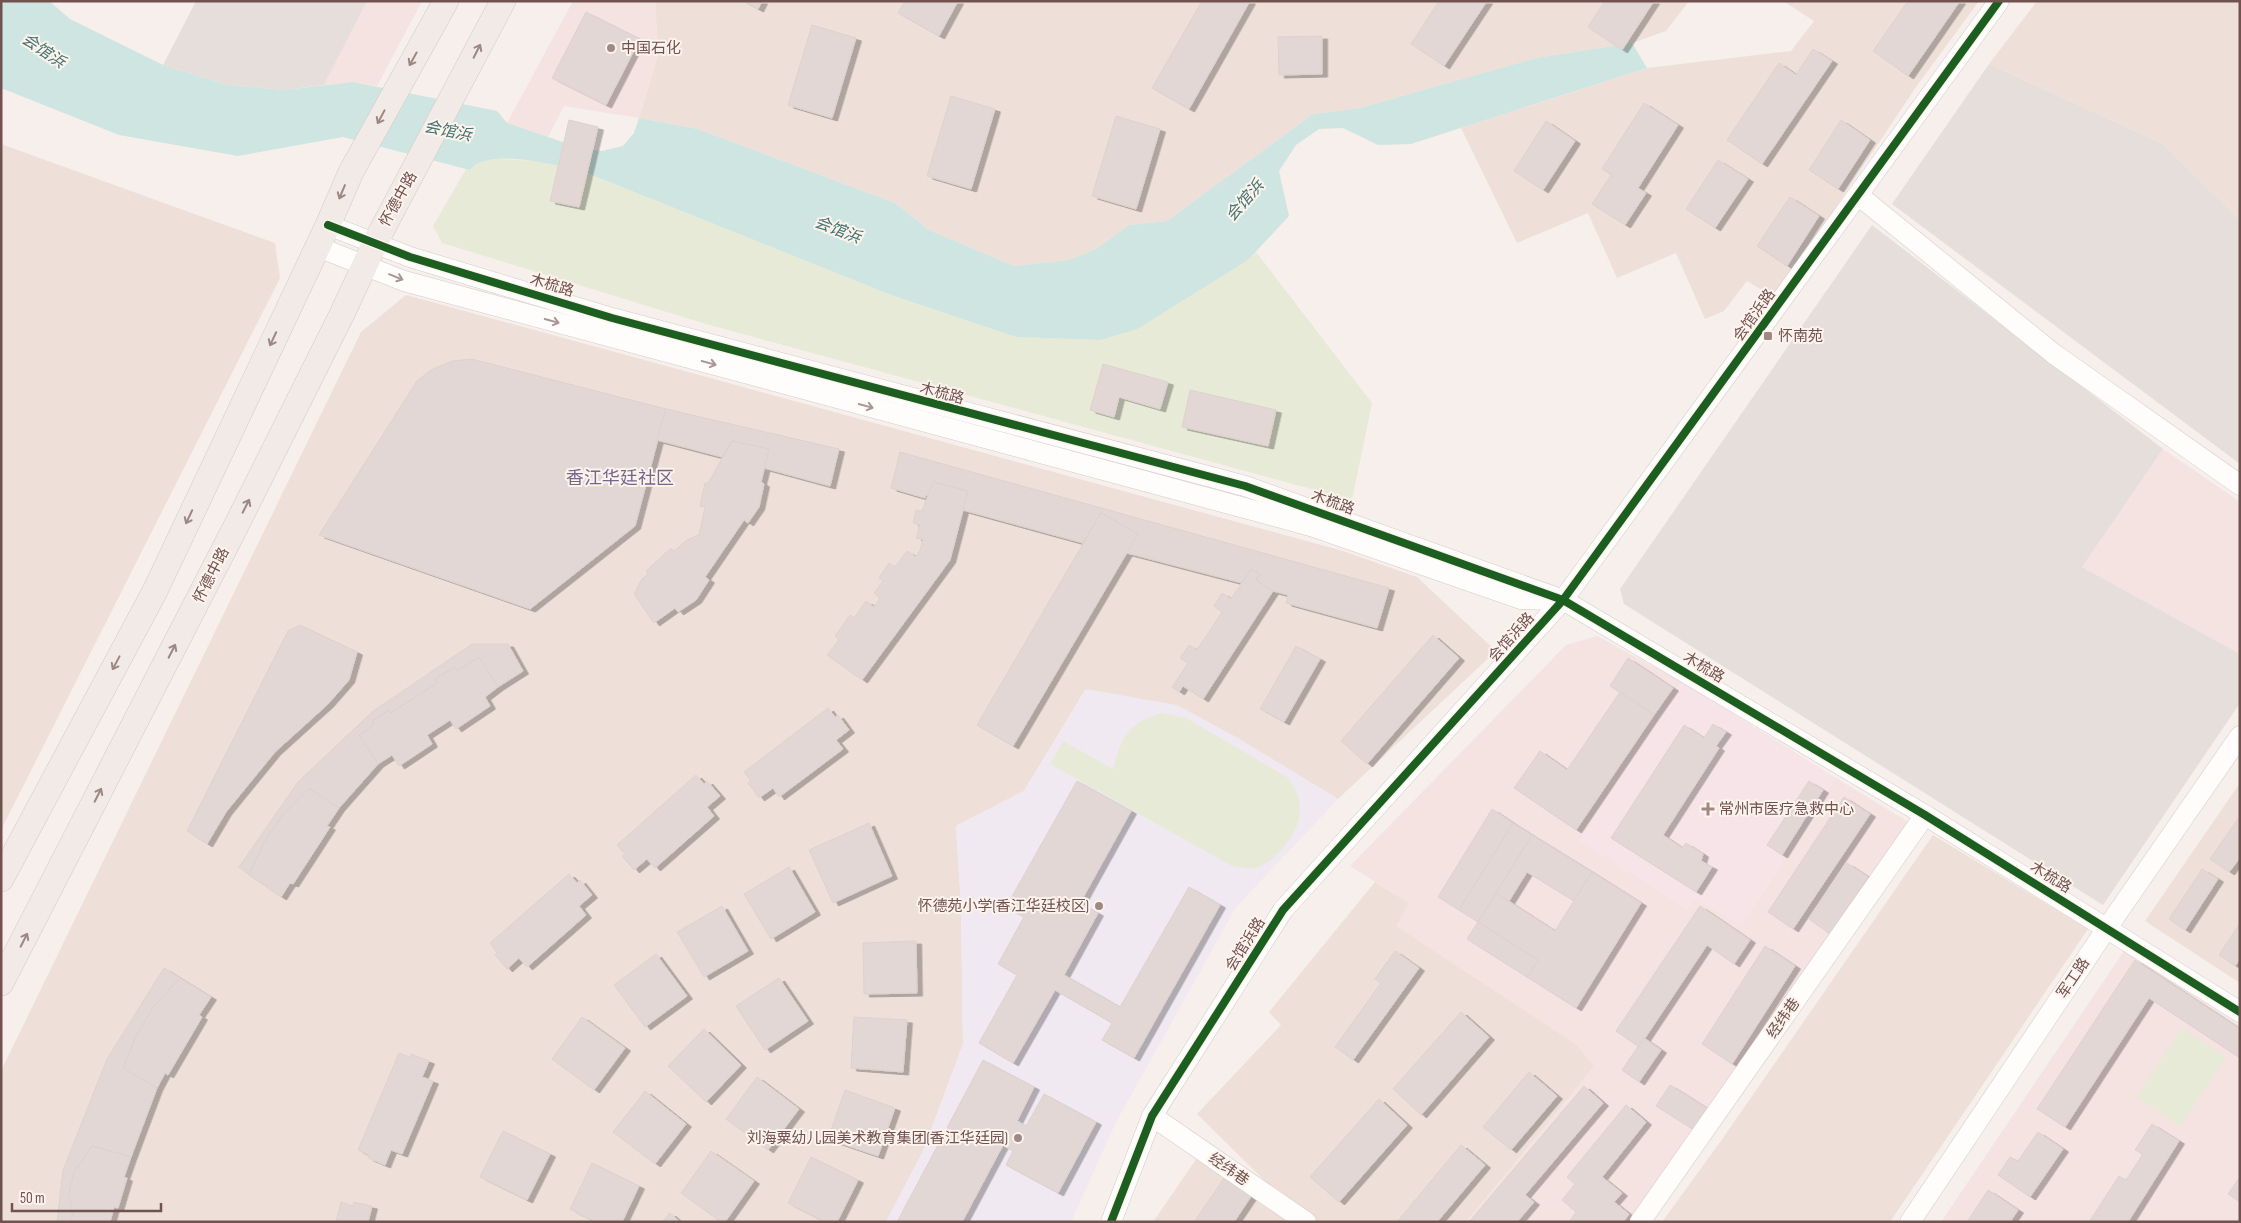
<svg xmlns="http://www.w3.org/2000/svg" width="2241" height="1223" font-family="'Sofia Sans Condensed','Noto Sans SC',sans-serif">
  <style>
    .residential { fill: #eee0d9 }
    .commercial { fill: #f4e3e0 }
    .industrial { fill: #e6deda }
    .education { fill: #f0e9f1 }
    .medical { fill: #f6e4e8 }
    .green { fill: #e7ead7 }
    .water { fill: #cfe5e1 }
    .building { fill: #e2d7d4; stroke: #ded1ce; filter: url(#shadow) }
    .lines { fill: none; stroke-linecap: round; stroke-linejoin: round }
    .minor-casing { stroke: #d4cbc8; stroke-width: 21 }
    .major-casing { stroke: #d4cac7; stroke-width: 26 }
    .minor { stroke: #fefdfc; stroke-width: 20 }
    .major { stroke: #f1eae6; stroke-width: 25 }
    .cycleway-casing { stroke: #fdf3ed; stroke-width: 11 }
    .cycleway { stroke: #1b5e20; stroke-width: 8 }
    .oneway { stroke: #9d8784 }
    .oneway2 { stroke: #a99694 }
    .poi-dot { fill: #9f8986; stroke: #fdf3ed; stroke-width: 2 }
    .labels { text-anchor: middle; stroke-width: 4; stroke-linejoin: round; paint-order: stroke }
    .poi-label { font-size: 15px; fill: #70524f; stroke: #fdf3ed; text-anchor: start }
    .street-label { font-size: 15px; fill: #70524f; stroke: #fdf3ed }
    .water-label { font-size: 16px; font-style: italic; fill: #447370; stroke: #fdf3ed }
    .quarter-label { font-size: 18px; fill: #77668c; stroke: #fdf3ed }
  </style>
  <defs>
    <filter id="shadow"><feDropShadow dx="5.5" dy="3" stdDeviation="0" flood-color="#0004"/></filter>
  </defs>
  <rect width="100%" height="100%" fill="#f6efeb"/>
  <g class="residential">
    <polygon points="655,1 1689,1 1666,31 1632,43 1536,58 1360,108 1313,114 1167,221 1129,225 1096,249 1069,260 1014,266 929,230 895,203 698,129 639,118 658,55"/>
    <polygon points="1783,1 1979,1 1916,87 1775,298 1747,281 1724,311 1705,319 1676,253 1617,278 1588,213 1517,243 1461,128 1647,68 1791,51 1814,21"/>
    <polygon points="2037,1 2240,1 2240,220 2163,144 1989,64"/>
    <polygon points="1,144 275,243 280,278 1,830"/>
    <polygon points="406,295 1343,551 1417,577 1496,651 1338,799 1234,736 1085,690 1024,791 956,826 961,905 963,1044 923,1151 886,1222 1,1222 1,1071 361,332"/>
    <polygon points="2240,783 2240,983 2145,921"/>
    <polygon points="1933,835 2088,929 1890,1222 1662,1222 1723,1138"/>
    <polygon points="1375,882 1409,903 1397,926 1576,1044 1595,1067 1466,1222 1153,1222 1199,1155 1258,1196 1268,1184 1197,1114 1281,1025 1269,1012"/>
  </g>
  <g class="commercial">
    <polygon points="367,1 422,1 377,86 353,82 324,85"/>
    <polygon points="573,1 655,1 658,55 639,118 564,106 548,137 507,123"/>
    <polygon points="2163,449 2240,502 2240,654 2082,567"/>
    <polygon points="1597,636 1682,682 1580,840 1687,909 1695,898 1742,926 1836,778 1910,823 1656,1187 1629,1222 1466,1222 1594,1066 1576,1044 1396,926 1409,903 1350,866 1566,645"/>
    <polygon points="2124,951 2240,1026 2239,1222 1941,1222"/>
  </g>
  <g class="industrial">
    <polygon points="196,1 367,1 324,85 283,90 228,85 163,65"/>
    <polygon points="1989,64 2163,144 2240,220 2240,464 1892,204"/>
    <polygon points="1872,225 2163,449 2082,567 2240,654 2240,703 2103,905 1624,604 1620,589"/>
  </g>
  <polygon class="education" points="1086,689 1177,705 1234,736 1338,799 1236,907 1115,1124 1071,1222 886,1222 923,1151 963,1044 961,905 956,826 1024,791"/>
  <polygon class="medical" points="1682,682 1836,778 1742,926 1695,898 1687,909 1580,840"/>
  <g class="green">
    <polygon points="489,158 533,161 582,171 891,295 1016,337 1100,340 1248,260 1256,252 1372,403 1352,500 706,324 442,243 433,226 466,169 470,170 475,163"/>
    <path d="M1161,713L1186,718L1287,777C1308,802 1302,827 1281,850C1275,857 1264,866 1255,868C1249,870 1239,867 1232,866L1050,764L1063,741L1113,769C1121,737 1128,724 1161,713Z"/>
    <polygon points="2182,1028 2226,1057 2180,1126 2136,1097"/>
  </g>
  <path class="water" d="M1,1H49L70,19L163,65L228,85L283,90L353,82L497,111L507,123L583,149L602,151L623,146L634,133L639,118L698,129L895,203L929,230L1014,266L1069,260L1096,249L1129,225L1167,221L1313,114L1360,108L1536,58L1632,43L1647,68L1411,144L1378,145L1343,128L1319,129L1296,145L1279,171L1289,216L1248,260L1137,329L1100,340L1016,337L891,295L582,171C556,166 487,146 470,170L343,137L238,156L119,135L1,88Z"/>
  <g class="building">
    <polygon points="743,1 762,1 758,9"/>
    <polygon points="905,1 958,1 939,36 898,13"/>
    <polygon points="1202,1 1250,1 1189,109 1152,88"/>
    <polygon points="1439,1 1487,1 1444,66 1411,44"/>
    <polygon points="1605,1 1654,1 1622,50 1588,27"/>
    <polygon points="1908,1 1960,1 1908,76 1873,51"/>
    <polygon points="586,12 640,39 606,105 552,78"/>
    <polygon points="812,25 856,38 832,118 788,105"/>
    <polygon points="1322,36 1322,74 1279,75 1278,37"/>
    <polygon points="1813,49 1832,61 1762,164 1727,140 1779,63 1796,75"/>
    <polygon points="951,96 995,109 971,189 927,176"/>
    <polygon points="1644,103 1678,125 1638,188 1646,193 1625,225 1592,204 1611,175 1602,169"/>
    <polygon points="1116,116 1160,129 1136,209 1092,196"/>
    <polygon points="569,120 598,127 579,207 550,201"/>
    <polygon points="1841,120 1870,140 1838,189 1809,170"/>
    <polygon points="1546,121 1575,141 1543,190 1514,171"/>
    <polygon points="1718,160 1748,179 1715,228 1686,209"/>
    <polygon points="1790,197 1819,216 1787,266 1757,246"/>
    <polygon points="472,359 666,409 635,526 530,609 319,535 417,381 431,370 452,361"/>
    <polygon points="1103,364 1168,382 1160,409 1119,397 1114,417 1090,410"/>
    <polygon points="1190,390 1276,410 1268,446 1182,427"/>
    <polygon points="666,409 839,449 830,486 764,468 769,449 732,441 722,457 657,440"/>
    <polygon points="732,441 769,449 761,482 764,484 759,507 748,523 744,520 705,577 709,580 696,600 678,612 675,608 654,623 634,594 642,579 648,574 646,571 671,548 674,551 687,540 699,535 705,507 700,506 705,483 708,483"/>
    <polygon points="900,452 1389,588 1377,628 1286,603 1288,595 1273,591 1256,580 1260,574 1251,569 1242,583 1127,553 1138,534 1101,513 1083,543 963,510 968,491 933,482 929,496 926,495 925,498 891,488"/>
    <polygon points="933,482 968,491 950,560 862,680 827,655 839,640 835,636 850,615 854,618 866,601 874,607 880,598 874,593 883,581 879,578 889,563 895,567 907,551 916,557 920,550 923,539 916,538 920,525 913,523 916,510 922,511"/>
    <polygon points="1101,513 1138,534 1013,746 977,725"/>
    <polygon points="1251,569 1260,574 1256,580 1273,591 1203,699 1183,686 1179,692 1172,687 1188,663 1180,658 1189,645 1197,650 1222,612 1214,606 1222,593 1231,599"/>
    <polygon points="300,625 357,652 349,680 328,704 275,752 226,812 207,844 187,831 288,631"/>
    <polygon points="1433,635 1459,658 1367,764 1341,741"/>
    <polygon points="472,644 508,644 523,671 498,687 479,657 457,671 454,667 435,679 437,683 391,713 389,710 372,721 374,725 359,735 378,764 339,808 309,788 282,816 263,844 249,875 239,867 298,782 372,712"/>
    <polygon points="1296,646 1320,659 1284,722 1260,709"/>
    <polygon points="479,657 498,687 485,697 490,706 456,729 450,720 427,735 432,744 399,766 392,755 378,764 359,735 374,725 372,721 389,710 391,713 437,683 435,679 454,667 457,671"/>
    <polygon points="1628,658 1673,688 1654,715 1610,686"/>
    <polygon points="1620,692 1654,715 1576,830 1514,788 1540,751 1567,770"/>
    <polygon points="828,708 835,717 838,715 849,730 836,740 843,749 779,797 773,788 759,798 748,783 751,781 744,772"/>
    <polygon points="1713,724 1726,732 1716,746 1719,748 1663,835 1682,848 1686,843 1703,854 1701,861 1712,867 1696,892 1611,838 1684,725 1704,738"/>
    <polygon points="696,775 704,784 707,781 720,796 707,807 714,816 655,868 647,859 634,870 622,856 625,854 617,845"/>
    <polygon points="1077,781 1131,811 1080,903 1098,913 1064,975 1120,1007 1189,887 1220,905 1134,1058 1102,1040 1112,1023 1055,990 1013,1063 979,1043 1017,975 998,964 1024,917 1006,907"/>
    <polygon points="1809,781 1823,790 1782,855 1767,845"/>
    <polygon points="309,788 339,808 327,826 330,827 293,884 290,883 281,897 249,875 263,844 282,816"/>
    <polygon points="1844,797 1870,814 1793,929 1768,912"/>
    <polygon points="1492,809 1513,823 1459,910 1438,897"/>
    <polygon points="2240,816 2240,858 2229,872 2210,859"/>
    <polygon points="869,823 892,876 833,903 809,850"/>
    <polygon points="1513,823 1532,835 1478,922 1459,910"/>
    <polygon points="1532,835 1592,872 1574,901 1527,872 1509,901 1496,893"/>
    <polygon points="1847,863 1868,877 1830,934 1809,919"/>
    <polygon points="789,867 815,912 771,939 744,894"/>
    <polygon points="2202,869 2218,879 2185,930 2169,919"/>
    <polygon points="1592,872 1641,903 1576,1008 1527,977 1538,960 1478,922 1496,893 1555,931"/>
    <polygon points="569,874 577,883 580,880 592,895 579,906 586,915 527,967 519,958 507,969 495,955 497,953 490,943"/>
    <polygon points="722,906 748,951 704,977 677,932"/>
    <polygon points="1700,906 1750,940 1734,964 1707,945 1639,1047 1616,1031"/>
    <polygon points="1478,922 1538,960 1527,977 1467,939"/>
    <polygon points="2240,923 2240,959 2235,966 2219,955"/>
    <polygon points="916,941 917,993 864,994 863,943"/>
    <polygon points="1765,946 1795,966 1732,1064 1702,1044"/>
    <polygon points="1395,951 1419,968 1353,1060 1335,1047 1381,983 1375,979"/>
    <polygon points="656,954 687,996 645,1027 614,985"/>
    <polygon points="2135,960 2240,1029 2240,1058 2149,998 2065,1127 2037,1109"/>
    <polygon points="164,968 180,978 153,1007 136,1036 123,1068 157,1088 131,1157 92,1146 74,1172 69,1194 73,1215 70,1222 57,1222 63,1170 107,1059"/>
    <polygon points="180,978 211,997 199,1015 202,1017 168,1075 165,1073 157,1088 123,1068 136,1036 153,1007"/>
    <polygon points="779,978 808,1021 765,1050 736,1006"/>
    <polygon points="1461,1012 1489,1037 1421,1115 1393,1089"/>
    <polygon points="582,1017 625,1048 594,1090 552,1059"/>
    <polygon points="854,1017 907,1020 903,1072 851,1068"/>
    <polygon points="704,1029 741,1065 706,1102 668,1066"/>
    <polygon points="1644,1038 1661,1050 1639,1082 1622,1070"/>
    <polygon points="399,1053 410,1057 411,1054 429,1061 422,1077 433,1081 402,1154 391,1150 385,1165 368,1158 369,1155 358,1150"/>
    <polygon points="983,1060 1034,1087 1017,1121 1026,1126 1044,1094 1096,1122 1058,1193 1006,1165 1013,1151 1003,1145 962,1222 897,1222"/>
    <polygon points="1529,1072 1557,1096 1511,1150 1483,1127"/>
    <polygon points="757,1077 799,1109 768,1150 726,1119"/>
    <polygon points="1670,1085 1708,1109 1694,1130 1656,1106"/>
    <polygon points="1584,1086 1603,1103 1525,1195 1534,1202 1517,1222 1469,1222"/>
    <polygon points="845,1090 895,1108 878,1156 828,1139"/>
    <polygon points="645,1091 686,1124 655,1164 613,1132"/>
    <polygon points="1379,1099 1407,1125 1339,1202 1310,1177"/>
    <polygon points="1626,1105 1646,1122 1602,1177 1622,1193 1614,1202 1629,1214 1623,1222 1569,1222 1576,1212 1562,1200 1575,1184 1567,1177"/>
    <polygon points="2152,1124 2179,1141 2128,1222 2089,1222 2119,1176 2126,1180 2143,1154 2135,1150"/>
    <polygon points="503,1131 550,1154 527,1200 480,1177"/>
    <polygon points="2038,1132 2063,1149 2030,1197 1998,1175 2010,1157 2018,1161"/>
    <polygon points="1461,1145 1485,1165 1437,1222 1397,1222"/>
    <polygon points="92,1146 131,1157 124,1177 127,1178 118,1208 114,1207 110,1222 70,1222 73,1215 69,1194 74,1172"/>
    <polygon points="711,1151 754,1181 725,1222 721,1222 681,1193"/>
    <polygon points="811,1157 858,1180 837,1222 825,1222 788,1203"/>
    <polygon points="592,1163 639,1186 622,1222 595,1222 570,1209"/>
    <polygon points="1225,1177 1252,1195 1234,1222 1194,1222"/>
    <polygon points="2240,1177 2240,1202 2228,1194"/>
    <polygon points="1988,1190 2018,1210 2010,1222 1967,1222"/>
    <polygon points="341,1202 353,1206 354,1202 372,1206 368,1222 336,1222"/>
    <polygon points="670,1213 680,1222 662,1222"/>
  </g>
  <g class="lines">
    <defs>
      <g id="minor">
        <polyline points="1858,195 2054,354 2240,485"/>
        <polyline points="328,225 410,257 612,318 1245,486 1563,600 1925,815 2240,1012"/>
        <polyline points="318,247 404,281 1311,526 1521,599 1548,600"/>
        <polyline points="1152,1116 1306,1222"/>
        <polyline points="1111,1222 1152,1116 1283,910 1563,600 1999,1"/>
        <polyline points="1640,1222 1925,815"/>
        <polyline points="1910,1222 2107,928 2240,736"/>
      </g>
      <g id="major">
        <polyline points="1,879 155,591 328,225 351,172 446,1"/>
        <polyline points="1,983 237,524 343,312 375,243 503,1"/>
      </g>
    </defs>
    <use href="#minor" class="minor-casing"/>
    <use href="#major" class="major-casing"/>
    <use href="#minor" class="minor"/>
    <use href="#major" class="major"/>
    <defs>
      <g id="cycleway">
        <polyline points="328,225 410,257 612,318 1245,486 1563,600 1925,815 2240,1012"/>
        <polyline points="1111,1222 1152,1116 1283,910 1563,600 1999,1"/>
      </g>
    </defs>
    <use href="#cycleway" class="cycleway-casing"/>
    <use href="#cycleway" class="cycleway"/>
  </g>
  <defs><path id="oneway-shaft" d="M-6 0H5M1.5-3L5.5 0L1.5 3" fill="none" stroke-width="1.6" stroke-linecap="round" stroke-linejoin="round" transform="scale(1.25)"/></defs>
  <g class="oneway">
    <use href="#oneway-shaft" transform="translate(477 51) rotate(-63)"/>
    <use href="#oneway-shaft" transform="translate(413 59) rotate(119)"/>
    <use href="#oneway-shaft" transform="translate(381 117) rotate(118)"/>
    <use href="#oneway-shaft" transform="translate(342 192) rotate(113)"/>
    <use href="#oneway-shaft" transform="translate(273 339) rotate(115)"/>
    <use href="#oneway-shaft" transform="translate(246 506) rotate(-63)"/>
    <use href="#oneway-shaft" transform="translate(189 517) rotate(115)"/>
    <use href="#oneway-shaft" transform="translate(172 651) rotate(-63)"/>
    <use href="#oneway-shaft" transform="translate(116 663) rotate(118)"/>
    <use href="#oneway-shaft" transform="translate(98 795) rotate(-63)"/>
    <use href="#oneway-shaft" transform="translate(24 940) rotate(-63)"/>
  </g>
  <g class="oneway2">
    <use href="#oneway-shaft" transform="translate(396 277) rotate(22)"/>
    <use href="#oneway-shaft" transform="translate(552 321) rotate(15)"/>
    <use href="#oneway-shaft" transform="translate(709 363) rotate(15)"/>
    <use href="#oneway-shaft" transform="translate(866 406) rotate(15)"/>
  </g>
  <g class="poi-dot">
    <circle cx="611" cy="48" r="5"/>
    <rect x="1763" y="331" width="10" height="10" rx="2.5"/>
    <path d="M1705.5 801.5h5v5h5v5h-5v5h-5v-5h-5v-5h5z"/>
    <circle cx="1099" cy="906" r="5"/>
    <circle cx="1018" cy="1138" r="5"/>
  </g>
  <g class="labels">
    <g class="poi-label">
      <text x="621" y="53">中国石化</text>
      <text x="1778" y="341">怀南苑</text>
      <text x="1719" y="814">常州市医疗急救中心</text>
      <text x="1089" y="911" text-anchor="end">怀德苑小学(香江华廷校区)</text>
      <text x="1008" y="1143" text-anchor="end">刘海粟幼儿园美术教育集团(香江华廷园)</text>
    </g>
    <g class="street-label">
      <text transform="translate(398 199) rotate(-61)" y="5">怀德中路</text>
      <text transform="translate(552 285) rotate(17)" y="5">木梳路</text>
      <text transform="translate(1754 315) rotate(-54)" y="5">会馆浜路</text>
      <text transform="translate(942 393) rotate(15)" y="5">木梳路</text>
      <text transform="translate(1333 502) rotate(20)" y="5">木梳路</text>
      <text transform="translate(211 575) rotate(-63)" y="5">怀德中路</text>
      <text transform="translate(1511 637) rotate(-48)" y="5">会馆浜路</text>
      <text transform="translate(1704 667) rotate(31)" y="5">木梳路</text>
      <text transform="translate(2051 877) rotate(32)" y="5">木梳路</text>
      <text transform="translate(1245 944) rotate(-58)" y="5">会馆浜路</text>
      <text transform="translate(2073 978) rotate(-56)" y="5">军工路</text>
      <text transform="translate(1783 1018) rotate(-55)" y="5">经纬巷</text>
      <text transform="translate(1229 1169) rotate(35)" y="5">经纬巷</text>
    </g>
    <g class="water-label">
      <text transform="translate(44 50) rotate(34)" y="6">会馆浜</text>
      <text transform="translate(448 130) rotate(12)" y="6">会馆浜</text>
      <text transform="translate(1244 200) rotate(-49)" y="6">会馆浜</text>
      <text transform="translate(838 229) rotate(21)" y="6">会馆浜</text>
    </g>
    <g class="quarter-label">
      <text x="620" y="484">香江华廷社区</text>
    </g>
  </g>
  <rect width="2241" height="1223" fill="none" stroke="#70524f" stroke-width="5"/>
  <path d="M12 1203v8h149v-8" fill="none" stroke="#70524f" stroke-width="2.5"/>
  <text x="20" y="1203" font-size="15" fill="#70524f" stroke="#fdf3ed" stroke-width="4" paint-order="stroke">50 m</text>
</svg>
